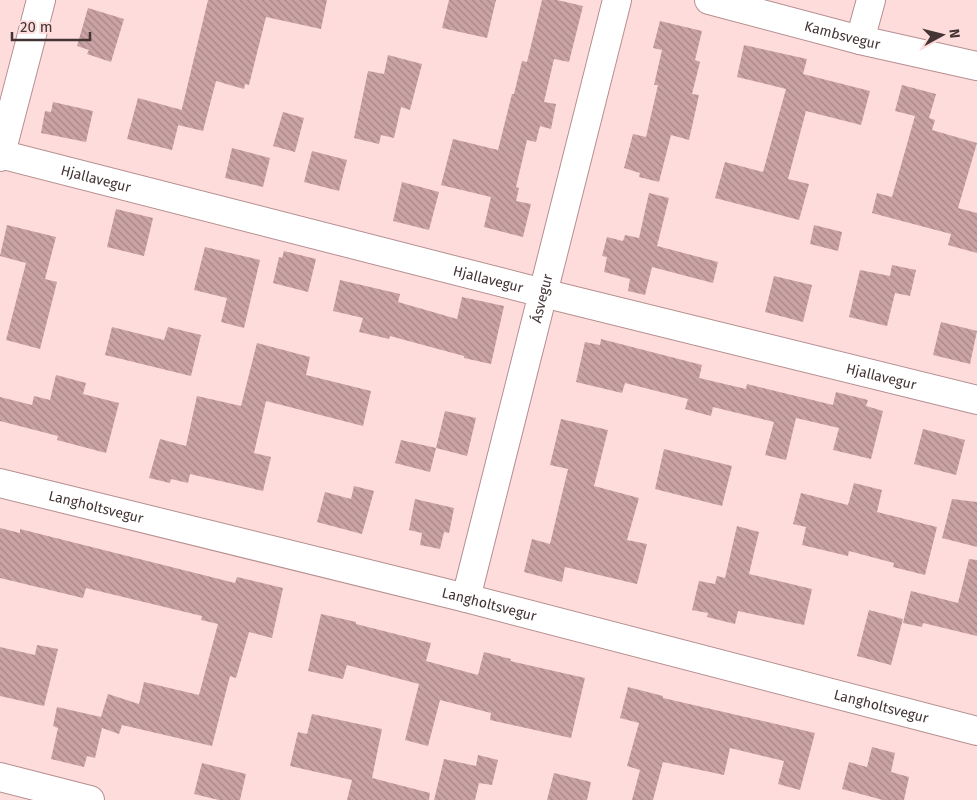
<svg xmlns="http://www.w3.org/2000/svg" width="977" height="800" font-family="'Fira Sans',sans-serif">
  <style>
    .building { fill: url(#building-back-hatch) }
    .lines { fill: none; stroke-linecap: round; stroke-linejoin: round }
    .minor-casing { stroke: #b68f90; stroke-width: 30 }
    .minor { stroke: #fff; stroke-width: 28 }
    .labels { text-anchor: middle; stroke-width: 4.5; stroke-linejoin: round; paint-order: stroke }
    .street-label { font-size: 14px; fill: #443434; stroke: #fedcdc }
  </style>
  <defs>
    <pattern id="building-back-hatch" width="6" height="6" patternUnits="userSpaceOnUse" patternTransform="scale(1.25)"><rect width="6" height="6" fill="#cba3a4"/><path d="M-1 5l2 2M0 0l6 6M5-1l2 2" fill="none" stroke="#a68686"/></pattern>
  </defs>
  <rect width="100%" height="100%" fill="#fedcdc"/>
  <g class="building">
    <polygon points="208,0 327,0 321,29 266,17 249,85 245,84 244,89 216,81 203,131 178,125"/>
    <polygon points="449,0 496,0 487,38 442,28"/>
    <polygon points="542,0 557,0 583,6 569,62 554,59 544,102 556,104 551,129 540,126 536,142 527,140 516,187 519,188 516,201 531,204 523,237 484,227 491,197 441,185 453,139 498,150 512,94 514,94 522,61 527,62"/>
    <polygon points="88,8 124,19 111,62 87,54 89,50 77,46"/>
    <polygon points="660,21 702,31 695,60 700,62 692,94 699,95 689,140 671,135 659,182 639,177 640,173 624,168 633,134 646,137 658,85 654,85 662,50 653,48"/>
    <polygon points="744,45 807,59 803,74 870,91 861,125 806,111 788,179 809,184 799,220 715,198 725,162 763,172 786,89 737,77"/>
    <polygon points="388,55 422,64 410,110 401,107 394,138 381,135 379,144 354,138 368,71 384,74"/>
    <polygon points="902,85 936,94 929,118 935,120 932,130 977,143 958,208 977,213 977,253 948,245 951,234 872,213 877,193 892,197 915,116 895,111"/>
    <polygon points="138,98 182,110 172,150 127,139"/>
    <polygon points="53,102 93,111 86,142 41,133 45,111 51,112"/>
    <polygon points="283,112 304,118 295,152 273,146"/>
    <polygon points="232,148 270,158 263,187 225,178"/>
    <polygon points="312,151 347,160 339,191 304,182"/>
    <polygon points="402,182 439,192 429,230 393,221"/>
    <polygon points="649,193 669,198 657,246 718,262 713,283 652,267 645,295 628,291 630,279 604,272 607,257 602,256 607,237 623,241 625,235 639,238"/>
    <polygon points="116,209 153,218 144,256 107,247"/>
    <polygon points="7,225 56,237 45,279 57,282 40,349 6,340 26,263 0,256"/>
    <polygon points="814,225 842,232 838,251 810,244"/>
    <polygon points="205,247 260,260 244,328 221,322 227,298 194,290"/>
    <polygon points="284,251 316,259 308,292 273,283 279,257 282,258"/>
    <polygon points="892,265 916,270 910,296 895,293 887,326 849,317 860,270 890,276"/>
    <polygon points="774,276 812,285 803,322 765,312"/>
    <polygon points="340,280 400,294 398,302 457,319 462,297 504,306 491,364 464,358 464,356 390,336 389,339 359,332 363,318 333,311"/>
    <polygon points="941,322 977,331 970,364 933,355"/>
    <polygon points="112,327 164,340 168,327 201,335 191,376 105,355"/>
    <polygon points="601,339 702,365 699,378 746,389 747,384 833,405 836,392 868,400 866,406 883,411 871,459 833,450 839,428 796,418 786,460 765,455 774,422 713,407 711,416 685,409 688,399 625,383 622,393 576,382 585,342 600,345"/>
    <polygon points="257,343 310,357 306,375 371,391 363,426 266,401 254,453 271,457 263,491 190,474 188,483 171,479 170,483 149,478 160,439 186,446 197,396 241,406"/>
    <polygon points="56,375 86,383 83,394 119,403 106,453 57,440 58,436 0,421 0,397 32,405 34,396 50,400"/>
    <polygon points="445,411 476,418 467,456 436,448"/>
    <polygon points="561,419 608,430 594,486 639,498 627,540 647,544 637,584 565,567 562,582 524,572 532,539 550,544 568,469 550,465"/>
    <polygon points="923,429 965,440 956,475 914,464"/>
    <polygon points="401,440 436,448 430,472 395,463"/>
    <polygon points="664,449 732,466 722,506 655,489"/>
    <polygon points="854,483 882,490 877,512 937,527 925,575 893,567 894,563 849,551 848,556 802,545 806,527 793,524 801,493 848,505"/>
    <polygon points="354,486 374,491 362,534 317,522 325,492 351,499"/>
    <polygon points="415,499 454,508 449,533 444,532 440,549 420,545 422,533 409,530"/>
    <polygon points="952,499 977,502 977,547 942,538"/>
    <polygon points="737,526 759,532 749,574 812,589 804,625 738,611 735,624 707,617 708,613 692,610 699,581 715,584 717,576 725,578"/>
    <polygon points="0,528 20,533 20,529 235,583 237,577 283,588 272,638 249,632 236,678 230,676 212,746 122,725 119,734 102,728 95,758 87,756 84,767 51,759 58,728 53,726 57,707 101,717 108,694 139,704 144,682 199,695 218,624 201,620 202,616 86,588 83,598 0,578"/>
    <polygon points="969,559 977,560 977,636 923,623 922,627 903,623 911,591 958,603"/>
    <polygon points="869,610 903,619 891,665 857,656"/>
    <polygon points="321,614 356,622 356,624 431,643 426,661 478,675 484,652 511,659 510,661 585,678 571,738 490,720 491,713 440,700 428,746 405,740 419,684 347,665 343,679 308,671"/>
    <polygon points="37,645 58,649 44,706 0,696 0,647 35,655"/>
    <polygon points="628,687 663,696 663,698 815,733 800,790 778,784 784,761 730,748 724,775 663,762 653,800 632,800 640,770 627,766 639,723 620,718"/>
    <polygon points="312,714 382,729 372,778 430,793 429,800 347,800 352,780 290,766 298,732 307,734"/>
    <polygon points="872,747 895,753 891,772 909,777 904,800 883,800 842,789 849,762 867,767"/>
    <polygon points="478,755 498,760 492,785 479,783 475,800 434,800 444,759 476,766"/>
    <polygon points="202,763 246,774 240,800 219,800 194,794"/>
    <polygon points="554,773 591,782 587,800 547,800"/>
  </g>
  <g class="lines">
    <defs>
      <g id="minor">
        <path id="s1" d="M709,0L860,40L977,66"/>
        <polyline points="860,40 871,0"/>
        <path id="s2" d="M0,154L543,293L977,400"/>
        <polyline points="0,157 41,0"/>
        <path id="s3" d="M0,483L466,598L977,731"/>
        <path id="s4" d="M466,598L617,0"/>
        <polyline points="0,777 90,800"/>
      </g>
    </defs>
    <use href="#minor" class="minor-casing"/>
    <use href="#minor" class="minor"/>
  </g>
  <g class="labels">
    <g class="street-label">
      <text dy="5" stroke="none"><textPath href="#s1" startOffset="138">Kambsvegur</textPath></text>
      <text dy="5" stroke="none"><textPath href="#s2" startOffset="99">Hjallavegur</textPath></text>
      <text dy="5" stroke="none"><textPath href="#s2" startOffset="504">Hjallavegur</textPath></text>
      <text dy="5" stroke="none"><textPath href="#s4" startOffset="309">Ásvegur</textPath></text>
      <text dy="5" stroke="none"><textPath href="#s2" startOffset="909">Hjallavegur</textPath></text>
      <text dy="5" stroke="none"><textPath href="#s3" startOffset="99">Langholtsvegur</textPath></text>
      <text dy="5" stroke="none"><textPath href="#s3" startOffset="504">Langholtsvegur</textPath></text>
      <text dy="5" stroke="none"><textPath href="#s3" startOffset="909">Langholtsvegur</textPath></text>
    </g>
  </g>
  <g transform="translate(942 35) rotate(83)" stroke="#fedcdc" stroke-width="4" paint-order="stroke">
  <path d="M0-4L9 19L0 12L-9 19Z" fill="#443434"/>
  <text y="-8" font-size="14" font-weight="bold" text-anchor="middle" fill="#443434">N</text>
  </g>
  <path d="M12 32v8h78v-8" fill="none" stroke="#443434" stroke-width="2.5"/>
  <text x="20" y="32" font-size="15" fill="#443434" stroke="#fedcdc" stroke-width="4" paint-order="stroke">20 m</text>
</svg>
